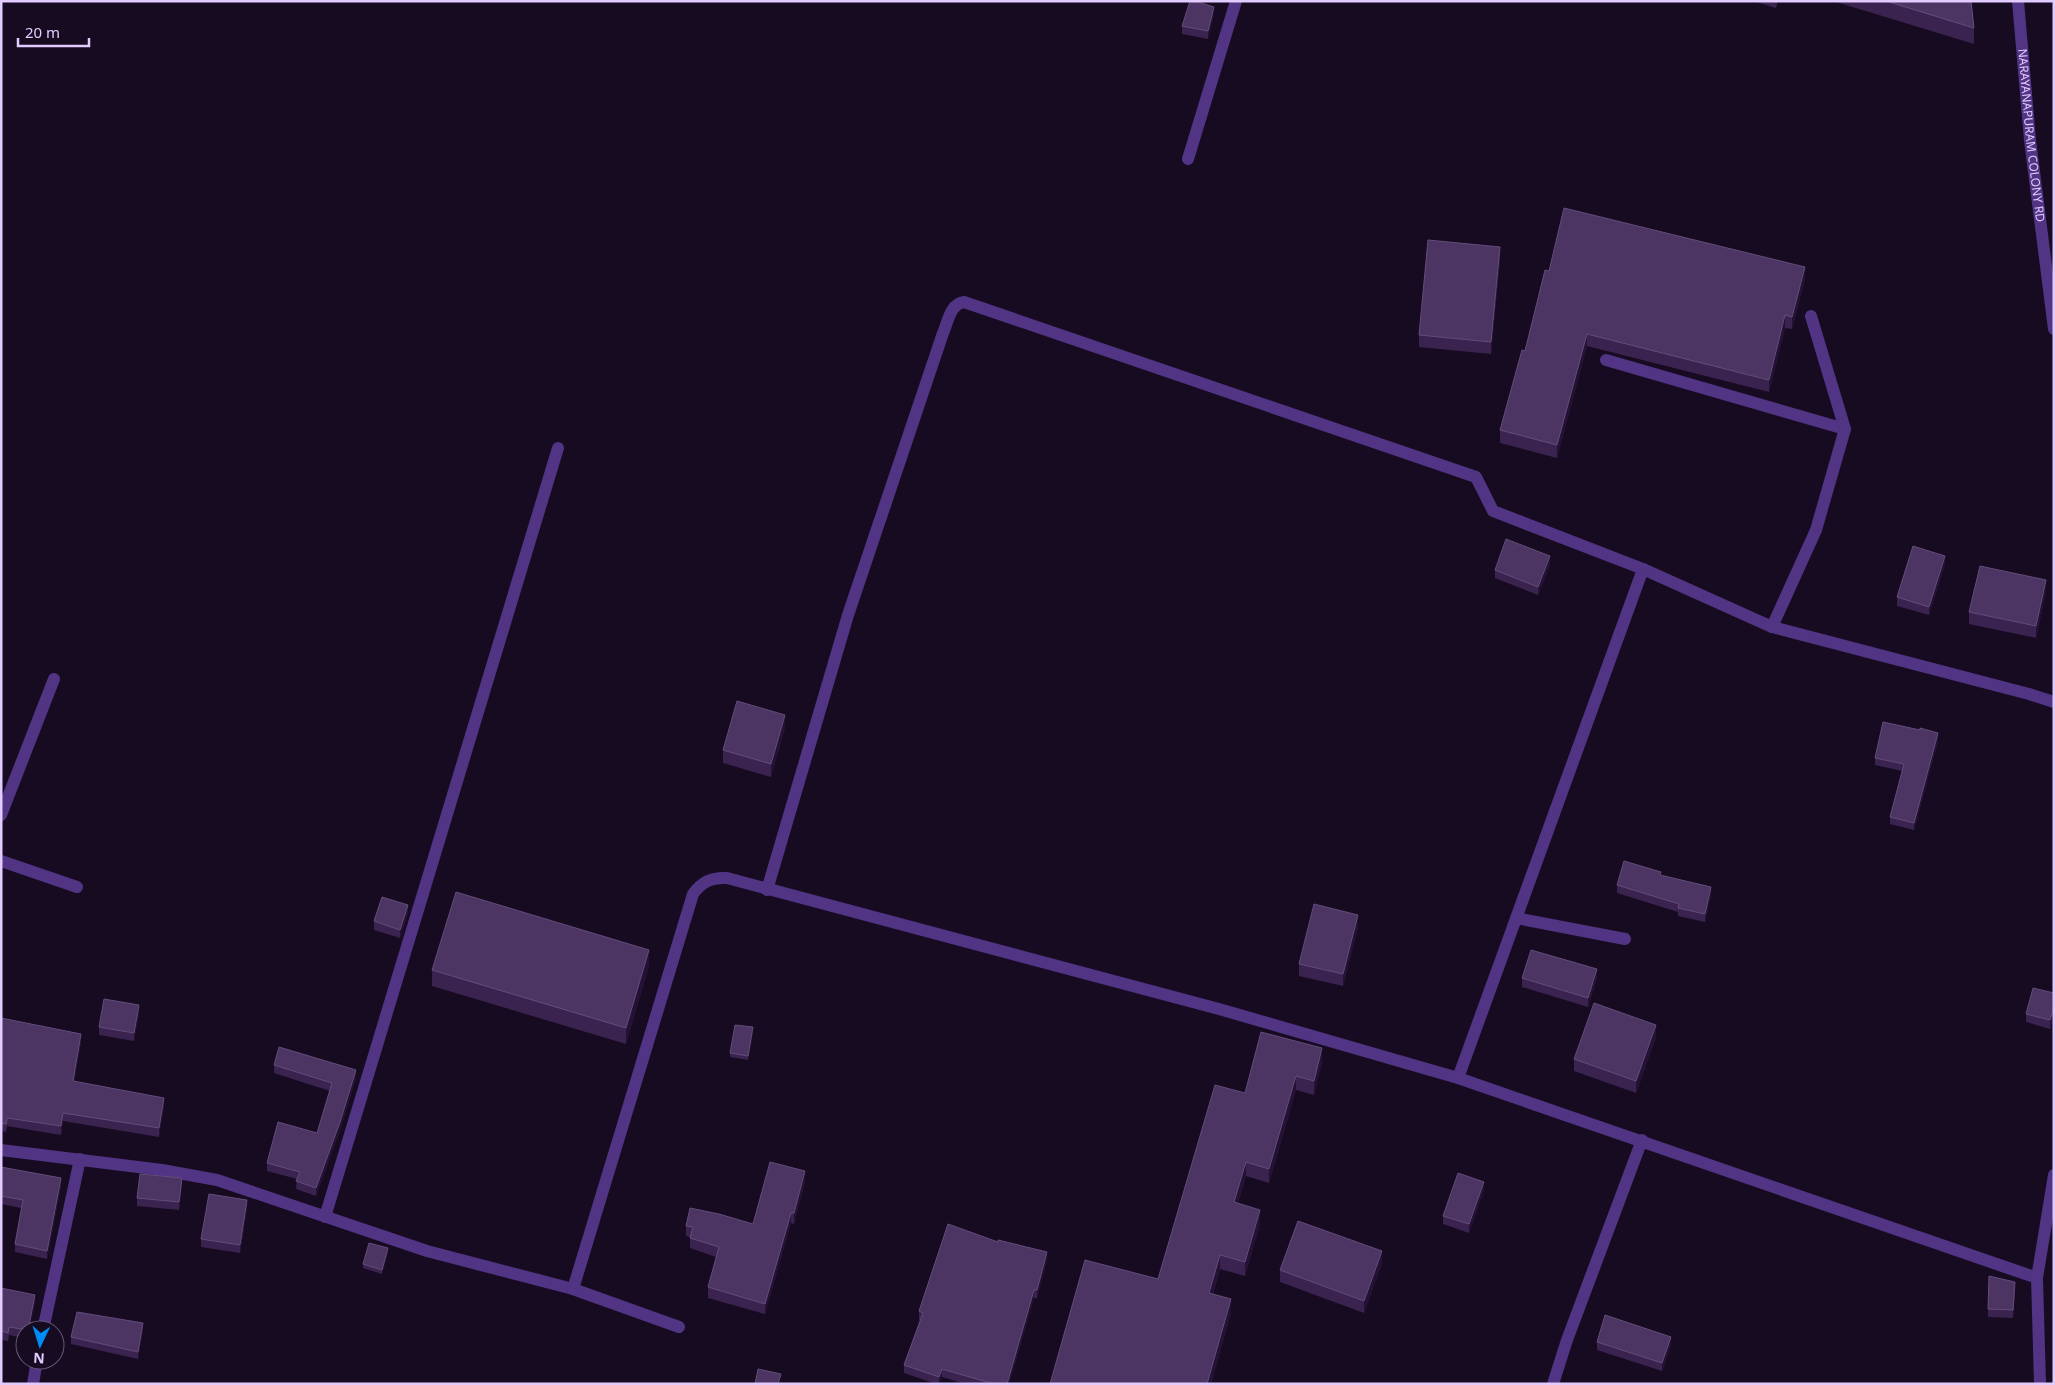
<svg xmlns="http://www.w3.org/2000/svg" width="2055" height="1385" font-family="'Noto Sans',sans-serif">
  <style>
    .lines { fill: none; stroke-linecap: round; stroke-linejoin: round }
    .minor { stroke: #513483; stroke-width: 12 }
    .wall { fill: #3b2350 }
    .shaded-wall { fill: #241235 }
    .building { fill: #4d3563; stroke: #644c7b }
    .labels { text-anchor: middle; stroke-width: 4; stroke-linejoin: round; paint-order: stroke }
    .street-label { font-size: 12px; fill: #e2cbff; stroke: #160b21 }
  </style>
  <rect width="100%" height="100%" fill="#160b21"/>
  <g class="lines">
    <g class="minor">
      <path id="s1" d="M2018,1L2030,140L2054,329"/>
      <polyline points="1188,159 1236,1"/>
      <polyline points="1606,360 1845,429"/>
      <polyline points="1772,627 1816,530 1845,429 1811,316"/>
      <polyline points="1,815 54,679"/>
      <polyline points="1,861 77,887"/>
      <path d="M767,890L848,615L943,333C948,322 950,304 964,302L1476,477L1493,511L1643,569L1772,627L2029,694L2054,702"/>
      <polyline points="1516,918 1625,939"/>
      <polyline points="1458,1078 1643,569"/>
      <polyline points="1,1150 162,1170 217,1180 427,1251 573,1289 679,1327"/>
      <polyline points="325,1217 558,448"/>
      <path d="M573,1289L693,894C702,882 711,877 727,878L1219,1009L1458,1078L2037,1278"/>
      <polyline points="43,1330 80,1159"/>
      <polyline points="33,1384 37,1360"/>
      <polyline points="1553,1384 1567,1340 1642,1140"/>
      <polyline points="2040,1384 2037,1278 2054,1175"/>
    </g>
  </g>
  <g class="wall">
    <polygon points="1753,1 1778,1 1776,8"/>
    <polygon points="1833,1 1971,1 1974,28 1974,44"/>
    <polygon points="1214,15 1208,39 1182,34 1182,26"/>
    <polygon points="1500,259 1491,354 1419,347 1419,335"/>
    <polygon points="1549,271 1805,279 1792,329 1785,328 1769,392 1587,346 1557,458 1500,443 1500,430"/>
    <polygon points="1945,564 1929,615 1897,606 1897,597"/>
    <polygon points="1550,565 1538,595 1495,578 1495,570"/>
    <polygon points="2046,592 2036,638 1969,624 1969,612"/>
    <polygon points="785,727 771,777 723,763 723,750"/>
    <polygon points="1938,741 1914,830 1890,824 1890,817 1902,771 1875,765 1875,758"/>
    <polygon points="1661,875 1711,895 1705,922 1678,916 1678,912 1617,893 1617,885"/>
    <polygon points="408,913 400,938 374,930 374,921"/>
    <polygon points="1358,927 1343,986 1299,976 1299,964"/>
    <polygon points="649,966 626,1044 432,986 432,970"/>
    <polygon points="1522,978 1597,978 1588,1007 1522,987"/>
    <polygon points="2054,993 2054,1015 2050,1029 2026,1022 2026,1014"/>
    <polygon points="139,1013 134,1041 99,1035 99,1027"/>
    <polygon points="1,1018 81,1042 74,1081 164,1106 159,1137 63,1121 61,1135 7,1126 6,1132 1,1131"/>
    <polygon points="753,1032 748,1060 730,1057 730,1053"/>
    <polygon points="1656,1037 1636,1093 1574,1071 1574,1059"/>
    <polygon points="1322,1062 1314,1095 1296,1090 1269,1183 1246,1176 1238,1203 1260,1224 1245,1276 1220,1269 1213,1294 1231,1313 1211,1384 1050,1384 1158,1279 1245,1093"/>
    <polygon points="274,1065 356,1078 340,1130 316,1196 296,1189 297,1179 267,1171 267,1163 317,1133 330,1091 274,1073"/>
    <polygon points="1,1167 61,1186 47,1259 15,1252 15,1244 21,1208 1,1204"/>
    <polygon points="805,1181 794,1224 791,1223 765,1314 708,1298 708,1287 716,1257 690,1248 690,1237 686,1236 686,1226 753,1224"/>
    <polygon points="182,1186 179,1210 137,1206 137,1198"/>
    <polygon points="1484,1190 1469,1233 1443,1224 1443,1216"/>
    <polygon points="247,1208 240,1253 201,1247 201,1239"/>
    <polygon points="388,1252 382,1274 363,1268 363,1264"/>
    <polygon points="1047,1260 1037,1298 1034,1298 1009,1384 965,1384 942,1377 939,1384 936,1384 904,1373 904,1365 920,1320 919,1320 919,1311"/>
    <polygon points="1382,1263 1364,1313 1280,1282 1280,1270"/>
    <polygon points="1,1288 35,1303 25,1330 25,1338 9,1335 8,1341 1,1340"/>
    <polygon points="2015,1291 2013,1318 1988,1317 1988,1309"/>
    <polygon points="143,1330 138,1359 71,1344 71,1337"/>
    <polygon points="1597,1342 1671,1345 1662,1371 1597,1350"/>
  </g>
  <g class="shaded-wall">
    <polygon points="1214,7 1214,15 1208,39 1208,31"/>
    <polygon points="1500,247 1500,259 1491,354 1491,342"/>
    <polygon points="1805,267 1805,279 1792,329 1792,317"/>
    <polygon points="1785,315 1785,328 1769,392 1769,380"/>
    <polygon points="1587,334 1587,346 1557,458 1557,445"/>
    <polygon points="1550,556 1550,565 1538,595 1538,587"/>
    <polygon points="1945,556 1945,564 1929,615 1929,607"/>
    <polygon points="2046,580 2046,592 2036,638 2036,626"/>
    <polygon points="785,715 785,727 771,777 771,764"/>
    <polygon points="1938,733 1938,741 1914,830 1914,823"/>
    <polygon points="1711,887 1711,895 1705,922 1705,914"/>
    <polygon points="408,905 408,913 400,938 400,930"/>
    <polygon points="1358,915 1358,927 1343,986 1343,974"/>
    <polygon points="649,950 649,966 626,1044 626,1028"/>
    <polygon points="1597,969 1597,978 1588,1007 1588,998"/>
    <polygon points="139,1005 139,1013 134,1041 134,1033"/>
    <polygon points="2054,1007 2054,1015 2050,1029 2050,1020"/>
    <polygon points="1656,1025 1656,1037 1636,1093 1636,1081"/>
    <polygon points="753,1027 753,1032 748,1060 748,1056"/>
    <polygon points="81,1034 81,1042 73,1089 73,1081"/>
    <polygon points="1322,1048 1322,1062 1314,1095 1314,1081"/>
    <polygon points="356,1070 356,1078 340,1130 316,1196 316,1188"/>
    <polygon points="1296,1076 1296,1090 1269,1183 1269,1169"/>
    <polygon points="164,1098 164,1106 159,1137 159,1128"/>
    <polygon points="63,1113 63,1121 61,1135 61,1126"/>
    <polygon points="1246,1162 1246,1176 1234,1216 1234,1202"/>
    <polygon points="805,1171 805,1181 794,1224 794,1213"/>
    <polygon points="61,1178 61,1186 47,1259 47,1251"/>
    <polygon points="182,1178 182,1186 179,1210 179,1202"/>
    <polygon points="1484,1182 1484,1190 1469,1233 1469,1224"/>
    <polygon points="247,1200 247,1208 240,1253 240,1245"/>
    <polygon points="1260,1210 1260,1224 1245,1276 1245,1262"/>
    <polygon points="791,1213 791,1223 765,1314 765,1304"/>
    <polygon points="388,1248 388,1252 382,1274 382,1270"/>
    <polygon points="1382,1251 1382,1263 1364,1313 1364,1301"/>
    <polygon points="1047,1252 1047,1260 1037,1298 1037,1290"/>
    <polygon points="1220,1255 1220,1269 1209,1306 1209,1293"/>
    <polygon points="1034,1290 1034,1298 1009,1384 1007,1384"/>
    <polygon points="35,1295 35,1303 30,1330 28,1330"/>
    <polygon points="1231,1299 1231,1313 1211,1384 1207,1384"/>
    <polygon points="143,1323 143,1330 138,1359 138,1352"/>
    <polygon points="1671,1337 1671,1345 1662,1371 1662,1363"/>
    <polygon points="942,1369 942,1377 939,1384 939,1377"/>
  </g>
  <g class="building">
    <polygon points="1190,1 1195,1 1214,7 1208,31 1182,26"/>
    <polygon points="1886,1 1971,1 1974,28"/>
    <polygon points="1564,208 1805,267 1792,317 1785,315 1769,380 1587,334 1557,445 1500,430 1522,350 1525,351 1545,270 1549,271"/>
    <polygon points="1428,240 1500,247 1491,342 1419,335"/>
    <polygon points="1506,539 1550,556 1538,587 1495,570"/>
    <polygon points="1913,546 1945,556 1929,607 1897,597"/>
    <polygon points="1980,566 2046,580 2036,626 1969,612"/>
    <polygon points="737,701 785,715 771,764 723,750"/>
    <polygon points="1883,722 1920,730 1920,728 1938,733 1914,823 1890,817 1904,764 1875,758"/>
    <polygon points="1624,861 1661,872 1660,875 1711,887 1705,914 1678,908 1679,904 1617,885"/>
    <polygon points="456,892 649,950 626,1028 432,970"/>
    <polygon points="382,897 408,905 400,930 374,921"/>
    <polygon points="1314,904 1358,915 1343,974 1299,964"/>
    <polygon points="1531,950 1597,969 1588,998 1522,978"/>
    <polygon points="2033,988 2054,993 2054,1007 2050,1020 2026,1014"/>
    <polygon points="104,999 139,1005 134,1033 99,1027"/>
    <polygon points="1594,1003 1656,1025 1636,1081 1574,1059"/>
    <polygon points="1,1018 81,1034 73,1081 164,1098 159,1128 63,1113 61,1126 7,1118 6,1124 1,1123"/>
    <polygon points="735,1025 753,1027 748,1056 730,1053"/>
    <polygon points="1261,1032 1322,1048 1314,1081 1296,1076 1269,1169 1246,1162 1234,1202 1260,1210 1245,1262 1220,1255 1209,1293 1231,1299 1207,1384 1050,1384 1085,1260 1158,1279 1215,1085 1245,1093"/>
    <polygon points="279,1047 356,1070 340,1122 316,1188 296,1181 300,1172 267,1163 278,1122 317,1133 332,1083 274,1065"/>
    <polygon points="770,1162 805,1171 794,1213 791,1213 765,1304 708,1287 719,1247 690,1238 693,1227 686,1226 690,1208 719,1214 753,1224"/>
    <polygon points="1,1167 61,1178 47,1251 15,1244 23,1200 1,1196"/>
    <polygon points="1458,1173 1484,1182 1469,1224 1443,1216"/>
    <polygon points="140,1174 182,1178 179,1202 137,1198"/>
    <polygon points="209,1194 247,1200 240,1245 201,1239"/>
    <polygon points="1298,1221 1382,1251 1364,1301 1280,1270"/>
    <polygon points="948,1224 998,1242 998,1240 1047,1252 1037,1290 1034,1290 1007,1384 994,1384 942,1369 939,1377 904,1365 923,1313 919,1311"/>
    <polygon points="369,1243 388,1248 382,1270 363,1264"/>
    <polygon points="1989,1276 2015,1282 2013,1310 1988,1309"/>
    <polygon points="1,1288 35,1295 28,1330 9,1327 8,1333 1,1331"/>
    <polygon points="77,1312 143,1323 138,1352 71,1337"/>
    <polygon points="1605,1315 1671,1337 1662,1363 1597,1342"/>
    <polygon points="758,1369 781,1374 778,1384 755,1384"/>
  </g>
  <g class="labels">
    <g class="street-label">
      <text dy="4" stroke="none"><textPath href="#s1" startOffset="135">NARAYANAPURAM COLONY RD</textPath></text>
    </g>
  </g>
  <rect width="2055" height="1385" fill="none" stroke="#e2cbff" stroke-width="5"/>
  <g transform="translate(40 1345) rotate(184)"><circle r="24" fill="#160b21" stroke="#68587a"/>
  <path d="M0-4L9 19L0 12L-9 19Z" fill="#008cf6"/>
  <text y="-8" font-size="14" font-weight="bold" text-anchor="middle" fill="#e2cbff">N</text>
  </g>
  <path d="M18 38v8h71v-8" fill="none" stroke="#e2cbff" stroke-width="2.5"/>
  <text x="25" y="38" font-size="15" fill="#e2cbff" stroke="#160b21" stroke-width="4" paint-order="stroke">20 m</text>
</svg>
